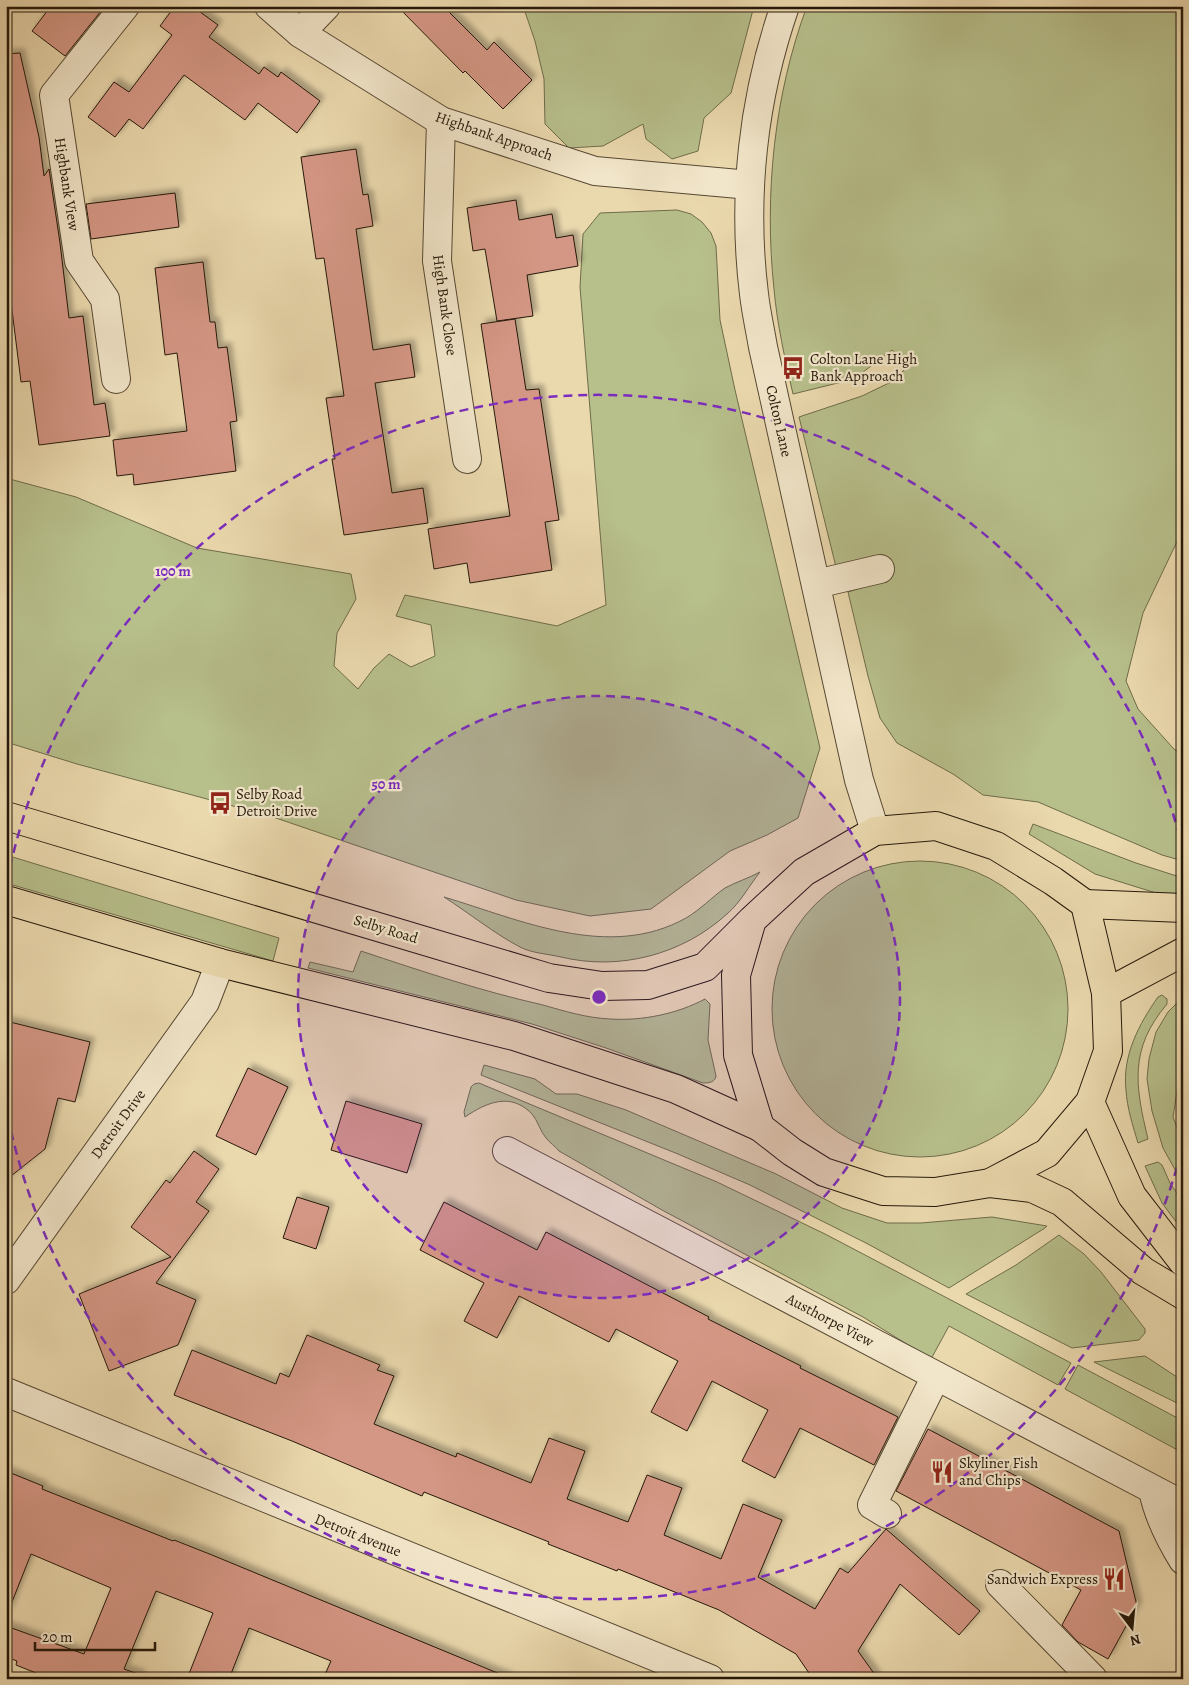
<svg xmlns="http://www.w3.org/2000/svg" width="1189" height="1685" font-family="Alegreya,serif">
  <style>
    .green { fill: #b7bf8b; stroke: #6e6c4a }
    .building { fill: #d59785; stroke: #25180a; filter: url(#shadow) }
    .lines { fill: none; stroke-linecap: round; stroke-linejoin: round }
    .minor-casing { stroke: #564833; stroke-width: 30 }
    .major-casing { stroke: #25180a; stroke-width: 30 }
    .minor { stroke: #f2e6ca; stroke-width: 28 }
    .major { stroke: #ebd9ae; stroke-width: 28 }
    .ring { fill: none; stroke: #7b2cbf; stroke-width: 2.5; stroke-dasharray: 9 6 }
    .labels { text-anchor: middle; stroke-width: 4.5; stroke-linejoin: round; paint-order: stroke }
    .street-label { font-size: 15px; fill: #25180a; stroke: #f2e6ca }
    .poi-label { font-size: 15px; fill: #25180a; stroke: #f2e6ca; text-anchor: start }
    .centre { fill: #7b2cbf; stroke: #f2e6ca; stroke-width: 2.5 }
    .ring-label { font-size: 15px; text-anchor: middle; font-weight: bold; fill: #7b2cbf; stroke: #f2e6ca; stroke-width: 4.5; stroke-linejoin: round; paint-order: stroke }
  </style>
  <defs>
    <filter id="shadow"><feDropShadow dx="4.5" dy="-4.5" stdDeviation="2.5" flood-color="#0004"/></filter>
  </defs>
  <rect width="100%" height="100%" fill="#ebd9ae"/>
  <filter id="stains"><feTurbulence type="fractalNoise" baseFrequency=".004" numOctaves="4"/><feColorMatrix values="0 0 0 0 .2 0 0 0 0 .09 0 0 0 0 .02 0 0 0 .5 -.17"/></filter>
  <radialGradient id="worn" r=".72"><stop offset=".6" stop-color="#630" stop-opacity="0"/><stop offset="1" stop-color="#630" stop-opacity=".3"/></radialGradient>
  <g class="green">
    <polygon points="523,6 754,6 731,93 704,118 698,151 672,159 646,139 643,124 603,146 569,148 545,124 544,79 535,41"/>
    <path d="M807,6H1183V529L1143,613L1126,681L1138,709L1173,748L1183,757V861L1162,855L1038,802L983,795L953,774L897,743L880,718L868,676L848,592L883,581L884,555L836,567L799,417L862,396L893,381L909,365L892,350L854,379L793,394C785,359 777,324 774,289C764,195 774,95 807,6Z"/>
    <polygon points="677,210 691,214 702,222 711,233 716,246 720,320 735,390 820,748 798,818 767,835 730,851 651,909 590,916 516,900 270,816 77,764 6,742 6,478 76,497 197,548 351,574 356,599 337,633 334,666 358,689 374,668 389,654 411,667 435,656 431,625 396,616 405,595 557,626 606,605 580,287 583,234 600,213"/>
    <polygon points="1033,824 1136,863 1183,878 1183,896 1156,893 1095,874 1029,834"/>
    <polygon points="6,855 279,938 273,961 6,883"/>
    <circle cx="920" cy="1009" r="148"/>
    <path d="M760,872C749,886 740,903 727,914C682,955 619,971 561,957C548,954 531,953 520,947C495,934 469,913 444,897C521,920 609,961 686,918C700,910 712,897 725,888C736,882 749,878 760,872Z"/>
    <path d="M361,951C421,971 481,991 543,1005C564,1011 587,1018 610,1019C642,1021 677,1014 705,999L710,1004L708,1040L716,1076C715,1082 710,1083 703,1083L606,1048L532,1024L308,968L310,962L353,972Z"/>
    <path d="M1162,995L1167,999V1004C1129,1049 1135,1085 1148,1139L1138,1143C1133,1126 1127,1108 1126,1090C1122,1056 1139,1024 1158,997Z"/>
    <polygon points="1183,997 1183,1073 1179,1079 1173,1117 1183,1143 1183,1184 1163,1148 1152,1111 1147,1079 1149,1059 1156,1032 1168,1012"/>
    <polygon points="484,1065 535,1079 556,1094 577,1094 626,1110 776,1174 842,1208 887,1223 921,1223 992,1217 1047,1226 1045,1228 949,1288 866,1243 750,1185 678,1154 481,1075"/>
    <path d="M479,1083L717,1182L825,1234L1071,1363L1058,1385L949,1326L931,1359L863,1317L662,1210L559,1151C555,1146 550,1143 546,1138C540,1131 538,1121 532,1114C511,1092 487,1102 465,1117L464,1112L471,1087L474,1084Z"/>
    <polygon points="1158,1162 1162,1165 1170,1183 1183,1202 1183,1231 1162,1203 1145,1166"/>
    <polygon points="1059,1235 1084,1254 1101,1272 1145,1329 1145,1333 1139,1340 1072,1348 966,1294 1016,1265"/>
    <polygon points="1145,1356 1183,1381 1183,1406 1094,1362"/>
    <polygon points="1078,1365 1183,1421 1183,1453 1065,1389"/>
  </g>
  <g class="building">
    <polygon points="51,6 105,6 65,56 32,31"/>
    <polygon points="175,6 192,6 218,25 209,37 259,74 264,67 278,77 281,72 320,101 297,133 258,103 245,120 184,75 143,129 129,119 115,137 88,117 114,82 129,92 172,35 160,26"/>
    <polygon points="397,6 443,6 487,50 494,42 532,80 503,109 465,71 463,73"/>
    <polygon points="20,53 39,137 44,176 49,169 60,243 69,318 83,316 94,405 105,403 110,436 39,445 30,381 21,382 6,262 6,54"/>
    <polygon points="356,149 363,195 368,194 373,226 356,229 373,350 410,344 415,377 375,383 392,493 423,488 428,523 344,535 332,459 335,459 326,398 344,396 324,258 316,259 301,157"/>
    <polygon points="175,193 179,227 91,239 86,204"/>
    <polygon points="516,200 519,220 552,214 556,238 573,235 578,266 527,275 533,316 497,321 485,249 473,251 467,208"/>
    <polygon points="203,262 210,322 215,322 218,348 227,347 237,421 230,422 236,471 134,485 133,474 117,476 113,440 187,431 177,353 165,355 155,268"/>
    <polygon points="515,319 526,390 539,389 559,520 545,522 552,570 470,583 467,563 434,569 428,529 510,516 481,324"/>
    <polygon points="6,1021 90,1042 75,1102 58,1098 45,1149 6,1180"/>
    <polygon points="248,1068 288,1087 256,1155 216,1136"/>
    <polygon points="346,1101 422,1124 407,1173 331,1150"/>
    <polygon points="194,1151 219,1169 196,1202 209,1211 156,1283 196,1300 178,1345 109,1371 79,1294 171,1257 131,1227 166,1180 170,1183"/>
    <polygon points="297,1197 329,1207 316,1249 283,1238"/>
    <polygon points="444,1202 537,1250 546,1232 709,1317 708,1319 801,1366 800,1368 898,1417 874,1465 800,1428 775,1478 742,1461 768,1410 712,1381 687,1431 651,1412 678,1361 649,1346 616,1329 609,1342 519,1296 497,1338 464,1321 484,1283 420,1250"/>
    <polygon points="307,1335 380,1365 377,1370 394,1376 374,1424 456,1457 457,1453 531,1483 549,1438 585,1451 567,1499 628,1522 647,1475 682,1488 664,1535 721,1559 743,1504 782,1520 758,1577 815,1609 840,1568 848,1573 886,1529 980,1611 959,1635 900,1584 858,1651 878,1679 813,1679 796,1654 719,1610 618,1569 617,1571 548,1544 549,1542 424,1492 422,1496 292,1441 174,1395 192,1350 276,1384 280,1373 289,1377"/>
    <polygon points="928,1429 1119,1531 1137,1606 1108,1659 1078,1642 1062,1625 1081,1590 896,1491"/>
    <polygon points="6,1471 43,1486 42,1489 173,1541 174,1540 212,1555 512,1679 323,1679 331,1661 249,1628 229,1679 187,1679 213,1613 156,1591 124,1669 141,1675 140,1679 51,1679 16,1665 17,1661 6,1657 6,1626 84,1654 111,1588 31,1554 8,1612 6,1612"/>
  </g>
  <g class="lines">
    <defs>
      <g id="minor">
        <polyline points="269,6 300,33 441,121 595,171 750,185"/>
        <path d="M785,6C753,98 742,197 754,294C756,312 760,329 763,347L859,780L875,831"/>
        <polyline points="300,33 326,6"/>
        <polyline points="441,121 437,261 467,459"/>
        <polyline points="116,379 105,299 79,261 54,95 125,6"/>
        <polyline points="816,584 880,569"/>
        <polyline points="507,1151 1183,1505"/>
        <polyline points="6,1280 205,1002 220,963"/>
        <polyline points="6,1392 710,1679"/>
        <path d="M1153,1490C1158,1515 1170,1539 1183,1560"/>
        <polyline points="887,1514 872,1505 936,1376"/>
        <polyline points="1000,1584 1093,1679"/>
      </g>
      <g id="major">
        <polyline points="6,816 549,978 602,986 648,985 705,967 752,920 804,872 875,831 936,826 996,846 1053,881 1085,904 1106,993 1108,1051 1090,1102 1047,1153 990,1183 935,1192 883,1191 824,1172 792,1152 760,1127 738,1055 736,975 752,920"/>
        <polyline points="6,900 220,963 514,1036 676,1089 760,1127"/>
        <polyline points="1085,904 1183,908"/>
        <polyline points="1106,993 1183,952"/>
        <polyline points="1090,1102 1132,1196 1183,1262"/>
        <polyline points="990,1183 1032,1188 1062,1202 1143,1271 1183,1295"/>
      </g>
    </defs>
    <use href="#minor" class="minor-casing"/>
    <use href="#major" class="major-casing"/>
    <use href="#minor" class="minor"/>
    <use href="#major" class="major"/>
  </g>
  <circle cx="599" cy="997" r="301" fill="#7b2cbf" fill-opacity=".12"/>
  <g class="ring">
    <circle cx="599" cy="997" r="301"/>
    <path d="M1181 1153A603 603 0 0 1 7 1112M7 882A603 603 0 0 1 1181 841"/>
  </g>
  <defs>
    <symbol id="bus-bare" viewBox="-9 -9 18 18"><path d="M-5-6H5V4H4V6H2V4H-2V6H-4V4H-5ZM-3.5-4V0h7V-4ZM-3.5 1.2v1.5H-2V1.2ZM2 1.2v1.5H3.5V1.2Z" fill="#8f2418" stroke="#f2e6ca" stroke-width="2.5" paint-order="stroke"/></symbol>
    <symbol id="restaurant-bare" viewBox="-9 -9 18 18"><path d="M-5-6h1v4h1v-4h1v4h1v-4h1v5L-1.5 .5V6h-2V.5L-5-1ZM5-6V6H3V1.5H1.5Q1.5-4 5-6Z" fill="#8f2418" stroke="#f2e6ca" stroke-width="2.5" paint-order="stroke"/></symbol>
  </defs>
  <g fill-rule="evenodd">
    <use href="#bus-bare" x="777" y="352" width="32" height="32"/>
    <use href="#bus-bare" x="204" y="787" width="32" height="32"/>
    <use href="#restaurant-bare" x="926" y="1456" width="32" height="32"/>
    <use href="#restaurant-bare" x="1098" y="1563" width="32" height="32"/>
  </g>
  <g class="labels">
    <g class="street-label">
      <text transform="translate(494 136) rotate(19)" y="5">Highbank Approach</text>
      <text transform="translate(67 184) rotate(81)" y="5">Highbank View</text>
      <text transform="translate(445 305) rotate(82)" y="5">High Bank Close</text>
      <text transform="translate(779 421) rotate(77)" y="5">Colton Lane</text>
      <text transform="translate(386 929) rotate(17)" y="5">Selby Road</text>
      <text transform="translate(118 1124) rotate(-54)" y="5">Detroit Drive</text>
      <text transform="translate(830 1320) rotate(28)" y="5">Austhorpe View</text>
      <text transform="translate(358 1535) rotate(22)" y="5">Detroit Avenue</text>
    </g>
    <g class="poi-label">
      <text x="810" y="364">Colton Lane High<tspan x="810" dy="17">Bank Approach</tspan></text>
      <text x="236" y="799">Selby Road<tspan x="236" dy="17">Detroit Drive</tspan></text>
      <text x="959" y="1468">Skyliner Fish<tspan x="959" dy="17">and Chips</tspan></text>
      <text x="1098" y="1584" text-anchor="end">Sandwich Express</text>
    </g>
  </g>
  <circle cx="599" cy="997" r="8" class="centre"/>
  <g class="ring-label">
    <text x="173" y="576">100 m</text>
    <text x="386" y="789">50 m</text>
  </g>
  <rect width="1189" height="1685" fill="none" stroke="#ebd9ae" stroke-width="25"/>
  <rect x="8" y="8" width="1174" height="1670" fill="none" stroke="#25180a" stroke-width="2.5"/>
  <rect x="12" y="12" width="1164" height="1660" fill="none" stroke="#25180a"/>
  <g transform="translate(1132 1628) rotate(164)" stroke="#f2e6ca" stroke-width="4" paint-order="stroke">
  <path d="M0-4L9 19L0 12L-9 19Z" fill="#25180a"/>
  <text y="-8" font-size="14" font-weight="bold" text-anchor="middle" fill="#25180a">N</text>
  </g>
  <path d="M35 1642v8h120v-8" fill="none" stroke="#25180a" stroke-width="2.5"/>
  <text x="42" y="1642" font-size="15" fill="#25180a" stroke="#f2e6ca" stroke-width="4" paint-order="stroke">20 m</text>
  <rect width="100%" height="100%" filter="url(#stains)"/>
  <rect width="100%" height="100%" fill="url(#worn)"/>
</svg>
